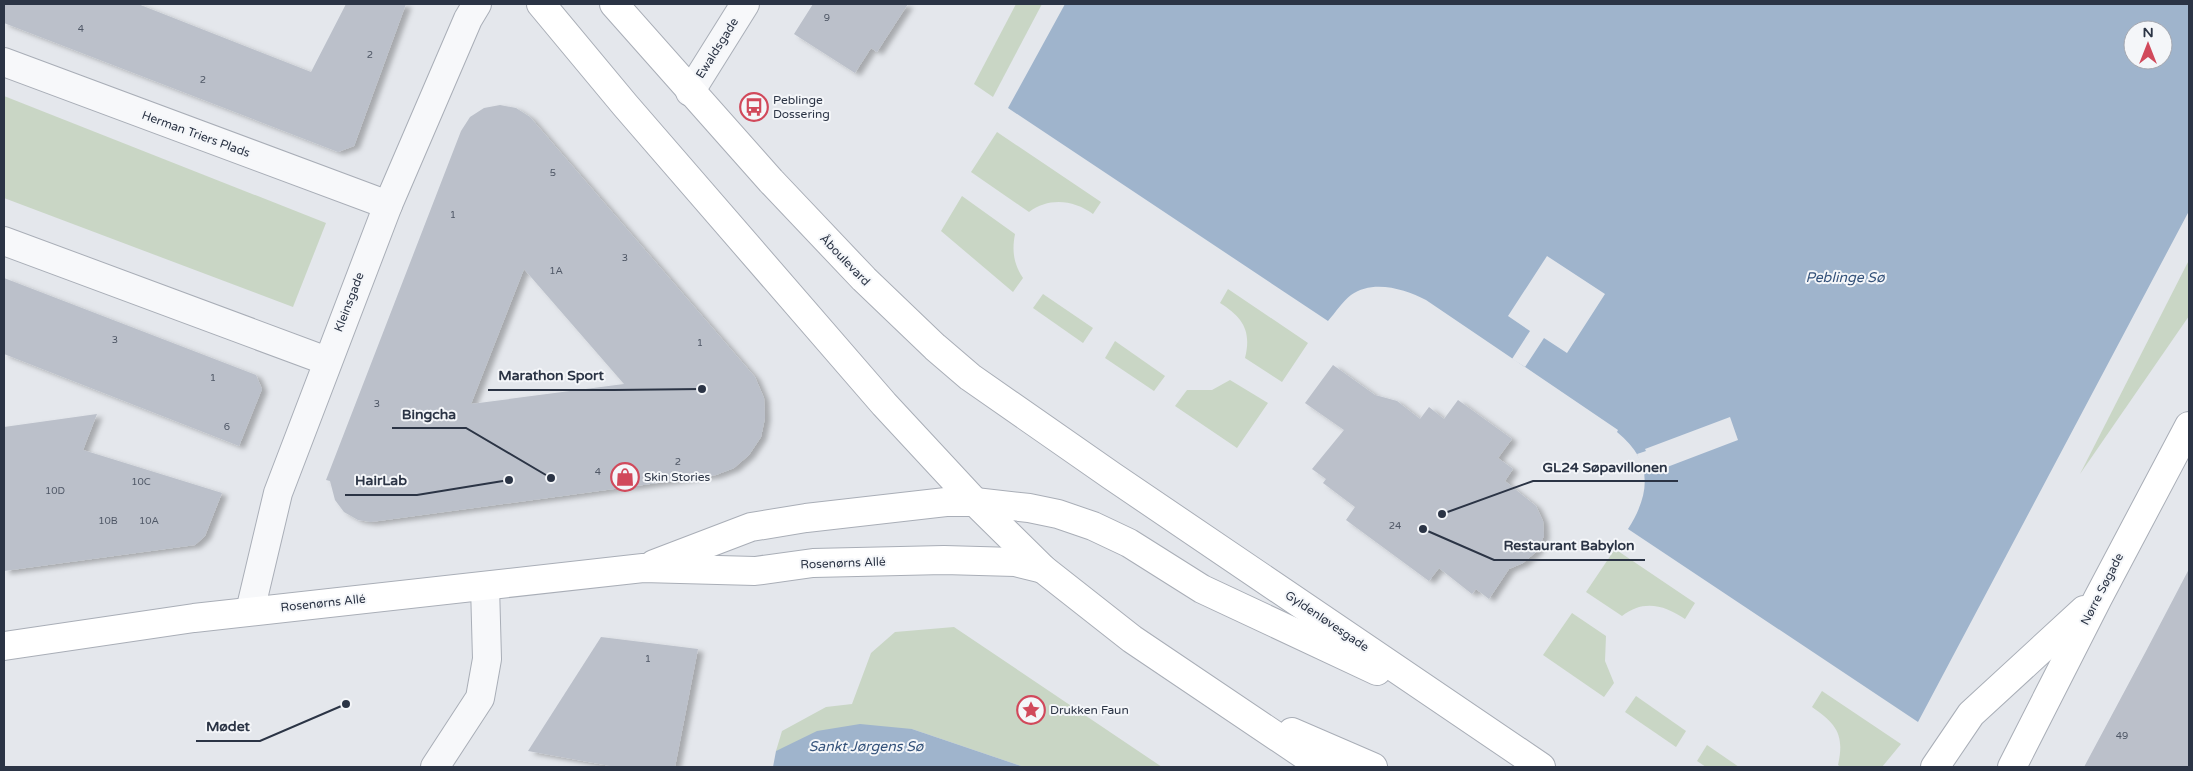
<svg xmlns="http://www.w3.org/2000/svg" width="2193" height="771" font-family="'Varela Round',sans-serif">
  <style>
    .green { fill: #c9d6c5 }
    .water { fill: #9fb4cc; fill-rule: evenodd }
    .pier { fill: #e4e7ec }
    .building { fill: #bbc0ca; fill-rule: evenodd; filter: url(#shadow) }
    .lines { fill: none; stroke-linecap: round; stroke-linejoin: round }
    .street-casing { stroke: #a9aeb7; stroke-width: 30 }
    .secondary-casing { stroke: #a9aeb7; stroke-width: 30 }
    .street { stroke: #f7f8fa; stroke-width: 28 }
    .secondary { stroke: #fff; stroke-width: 28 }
    .labels { text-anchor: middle; stroke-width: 4; stroke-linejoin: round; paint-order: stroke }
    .number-label { font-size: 10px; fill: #4f5766 }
    .street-label { font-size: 12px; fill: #2b3445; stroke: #f4f6f9 }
    .poi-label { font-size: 12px; fill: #2b3445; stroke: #f4f6f9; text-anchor: start }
    .water-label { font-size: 14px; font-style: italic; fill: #34527a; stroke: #f4f6f9 }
    .leader { fill: none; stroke: #2b3445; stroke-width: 2 }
    .callout-dot { fill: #2b3445; stroke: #f4f6f9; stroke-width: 2 }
    .callout-label { font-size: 14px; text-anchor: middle; font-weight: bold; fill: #2b3445; stroke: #f4f6f9; stroke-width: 4; stroke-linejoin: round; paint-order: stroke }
  </style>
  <defs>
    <filter id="shadow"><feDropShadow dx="5.5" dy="3" stdDeviation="2.5" flood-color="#0004"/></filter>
  </defs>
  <rect width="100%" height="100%" fill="#e4e7ec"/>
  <g class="green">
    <polygon points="1016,4 1042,4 993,97 974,84"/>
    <polygon points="4,96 326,223 293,307 4,198"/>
    <path d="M997,132L1101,202L1093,214C1074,200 1049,197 1029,212L971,172Z"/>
    <path d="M962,196L1015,234C1012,250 1013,263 1023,278L1013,292L941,231Z"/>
    <polygon points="2189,260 2189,316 2080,474"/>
    <path d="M1228,289L1308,343L1282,382L1245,358C1252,330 1242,317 1220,303Z"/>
    <polygon points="1043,294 1093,328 1083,343 1033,308"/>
    <polygon points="1115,341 1165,376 1154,391 1105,358"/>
    <polygon points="1230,380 1268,403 1237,448 1175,406 1187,390 1212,390"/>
    <path d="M1615,549L1695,603L1685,619C1665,605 1643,599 1622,616L1586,592Z"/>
    <polygon points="1572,613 1606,636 1605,661 1614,683 1604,697 1543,655"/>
    <polygon points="954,627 1162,767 1024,767 912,729 776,751 782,731 826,707 852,704 871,653 895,632"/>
    <path d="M1822,691L1901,744L1882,767H1841L1838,765C1845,734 1836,724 1812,707Z"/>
    <polygon points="1636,696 1686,731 1676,747 1625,712"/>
    <polygon points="1707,745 1739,767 1706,767 1697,761"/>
  </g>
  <g class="water">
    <path d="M1065,4H2189V211L1918,722L1628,529C1651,493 1653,461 1617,432L1618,430L1426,300C1405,289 1373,279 1351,295C1343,301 1335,313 1328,321L1008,108ZM2133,30H2163V60H2133Z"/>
    <polygon points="860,724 912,729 1024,767 773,767 776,751 817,731"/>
  </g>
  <g class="pier">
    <polygon points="1547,256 1605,294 1567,353 1544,338 1525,367 1512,359 1530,331 1508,316"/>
    <polygon points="1730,417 1738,440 1654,472 1653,469 1644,472 1637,454 1646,451 1645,449"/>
  </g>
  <g class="building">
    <polygon points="4,4 138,4 311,72 346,4 406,4 354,146 338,152 4,23"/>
    <polygon points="813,4 908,4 877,52 871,48 855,73 794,34"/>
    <path d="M500,105L516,108L530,117L755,377L764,398L765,418L761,437L749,455L734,468L716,475L371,522L358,520L344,512L335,500L330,481L326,480L461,131L470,117L484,108ZM524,269L624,384L471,404Z"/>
    <polygon points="4,278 256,375 262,389 239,446 4,354"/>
    <polygon points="1333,365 1375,395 1397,401 1420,419 1429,407 1444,419 1458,400 1512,439 1498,458 1513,469 1505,481 1536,506 1543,521 1544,536 1536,552 1523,563 1509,569 1489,599 1476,589 1472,594 1439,568 1429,581 1346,520 1355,507 1323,483 1326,479 1312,469 1344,430 1305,403"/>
    <polygon points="97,414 83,450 222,493 205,536 195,545 4,571 4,427"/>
    <polygon points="2189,569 2189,767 2084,767 2145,653"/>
    <polygon points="601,637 698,649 675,767 616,767 528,751"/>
  </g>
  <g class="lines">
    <defs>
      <g id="street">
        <polyline points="4,62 388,205"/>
        <polyline points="690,92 745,4"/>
        <polyline points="4,241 327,361"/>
        <polyline points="250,611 278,493 388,205 468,19 477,4"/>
        <polyline points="435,767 480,698 487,659 485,586"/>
      </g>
      <g id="secondary">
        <polyline points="541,4 625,105 884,404 975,502 1043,569 1132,639 1322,767"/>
        <polyline points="614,4 771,181 864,279 935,347 970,377 1112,476 1541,767"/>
        <polyline points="654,564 751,527 806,518 946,502 975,502 1029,508 1058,514 1093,526 1129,543 1202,589 1377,671"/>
        <polyline points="4,646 194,618 643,568 755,571 813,563 944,560 1015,562 1043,569"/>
        <polyline points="1292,732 1373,767"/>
        <polyline points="1935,767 1971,714 2084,610"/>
        <polyline points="2012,767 2098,598 2189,426"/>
      </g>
    </defs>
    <use href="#street" class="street-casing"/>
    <use href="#secondary" class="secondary-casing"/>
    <use href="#street" class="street"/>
    <use href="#secondary" class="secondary"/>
  </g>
  <defs>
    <symbol id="bus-ring" viewBox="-11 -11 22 22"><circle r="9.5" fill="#f4f6f9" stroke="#d1495b" stroke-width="1.5"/><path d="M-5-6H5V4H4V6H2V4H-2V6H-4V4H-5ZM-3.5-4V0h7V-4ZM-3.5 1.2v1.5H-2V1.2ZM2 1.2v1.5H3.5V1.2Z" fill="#d1495b"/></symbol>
    <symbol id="shop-ring" viewBox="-11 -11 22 22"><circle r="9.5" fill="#f4f6f9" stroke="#d1495b" stroke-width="1.5"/><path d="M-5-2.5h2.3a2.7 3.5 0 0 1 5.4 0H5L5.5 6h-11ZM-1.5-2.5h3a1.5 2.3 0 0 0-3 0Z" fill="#d1495b"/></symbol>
    <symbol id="sight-ring" viewBox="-11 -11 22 22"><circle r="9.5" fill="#f4f6f9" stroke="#d1495b" stroke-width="1.5"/><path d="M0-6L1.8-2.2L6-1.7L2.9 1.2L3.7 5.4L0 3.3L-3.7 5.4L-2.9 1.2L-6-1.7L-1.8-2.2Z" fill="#d1495b"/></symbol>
  </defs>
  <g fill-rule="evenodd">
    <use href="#bus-ring" x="738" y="91" width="32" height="32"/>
    <use href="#shop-ring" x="609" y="461" width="32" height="32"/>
    <use href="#sight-ring" x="1015" y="694" width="32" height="32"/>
  </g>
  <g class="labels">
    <g class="number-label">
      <text x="827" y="21">9</text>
      <text x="81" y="32">4</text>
      <text x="370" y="58">2</text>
      <text x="203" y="83">2</text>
      <text x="553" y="176">5</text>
      <text x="453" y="218">1</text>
      <text x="625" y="261">3</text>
      <text x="556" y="274">1A</text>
      <text x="115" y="343">3</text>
      <text x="700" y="346">1</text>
      <text x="213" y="381">1</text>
      <text x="377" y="407">3</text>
      <text x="227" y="430">6</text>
      <text x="678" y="465">2</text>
      <text x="598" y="475">4</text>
      <text x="141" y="485">10C</text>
      <text x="55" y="494">10D</text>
      <text x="108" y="524">10B</text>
      <text x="149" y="524">10A</text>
      <text x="1395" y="529">24</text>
      <text x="648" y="662">1</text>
      <text x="2122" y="739">49</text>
    </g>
    <g class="street-label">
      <text transform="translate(717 48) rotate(-58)" y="4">Ewaldsgade</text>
      <text transform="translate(196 134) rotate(20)" y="4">Herman Triers Plads</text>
      <text transform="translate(845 260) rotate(46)" y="4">Åboulevard</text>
      <text transform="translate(349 302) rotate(-69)" y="4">Kleinsgade</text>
      <text transform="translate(843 563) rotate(-2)" y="4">Rosenørns Allé</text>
      <text transform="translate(2102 589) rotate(-63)" y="4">Nørre Søgade</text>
      <text transform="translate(323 603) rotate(-6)" y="4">Rosenørns Allé</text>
      <text transform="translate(1327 621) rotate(34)" y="4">Gyldenløvesgade</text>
    </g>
    <g class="poi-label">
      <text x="773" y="104">Peblinge<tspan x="773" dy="14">Dossering</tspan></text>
      <text x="644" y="481">Skin Stories</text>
      <text x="1050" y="714">Drukken Faun</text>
    </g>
    <g class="water-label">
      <text x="1845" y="282">Peblinge Sø</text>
      <text x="866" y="751">Sankt Jørgens Sø</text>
    </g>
  </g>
  <path class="leader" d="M702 389L614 390H488M551 478L466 428H392M1442 514L1533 481H1678M509 480L417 495H345M1423 529L1494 560H1645M346 704L260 741H196"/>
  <g class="callout-dot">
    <circle cx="702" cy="389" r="5"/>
    <circle cx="551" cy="478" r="5"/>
    <circle cx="1442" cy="514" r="5"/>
    <circle cx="509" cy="480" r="5"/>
    <circle cx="1423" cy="529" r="5"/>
    <circle cx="346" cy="704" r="5"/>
  </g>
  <g class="callout-label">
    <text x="551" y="380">Marathon Sport</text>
    <text x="429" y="419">Bingcha</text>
    <text x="1605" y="472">GL24 Søpavillonen</text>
    <text x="381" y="485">HairLab</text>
    <text x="1569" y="550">Restaurant Babylon</text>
    <text x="228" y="731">Mødet</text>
  </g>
  <rect width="2193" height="771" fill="none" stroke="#2b3445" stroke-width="10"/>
  <g transform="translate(2148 45)"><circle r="24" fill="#f4f6f9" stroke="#a4a8b1"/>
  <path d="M0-4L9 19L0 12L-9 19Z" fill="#d1495b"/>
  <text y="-8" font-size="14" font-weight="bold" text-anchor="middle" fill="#2b3445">N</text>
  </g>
</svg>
